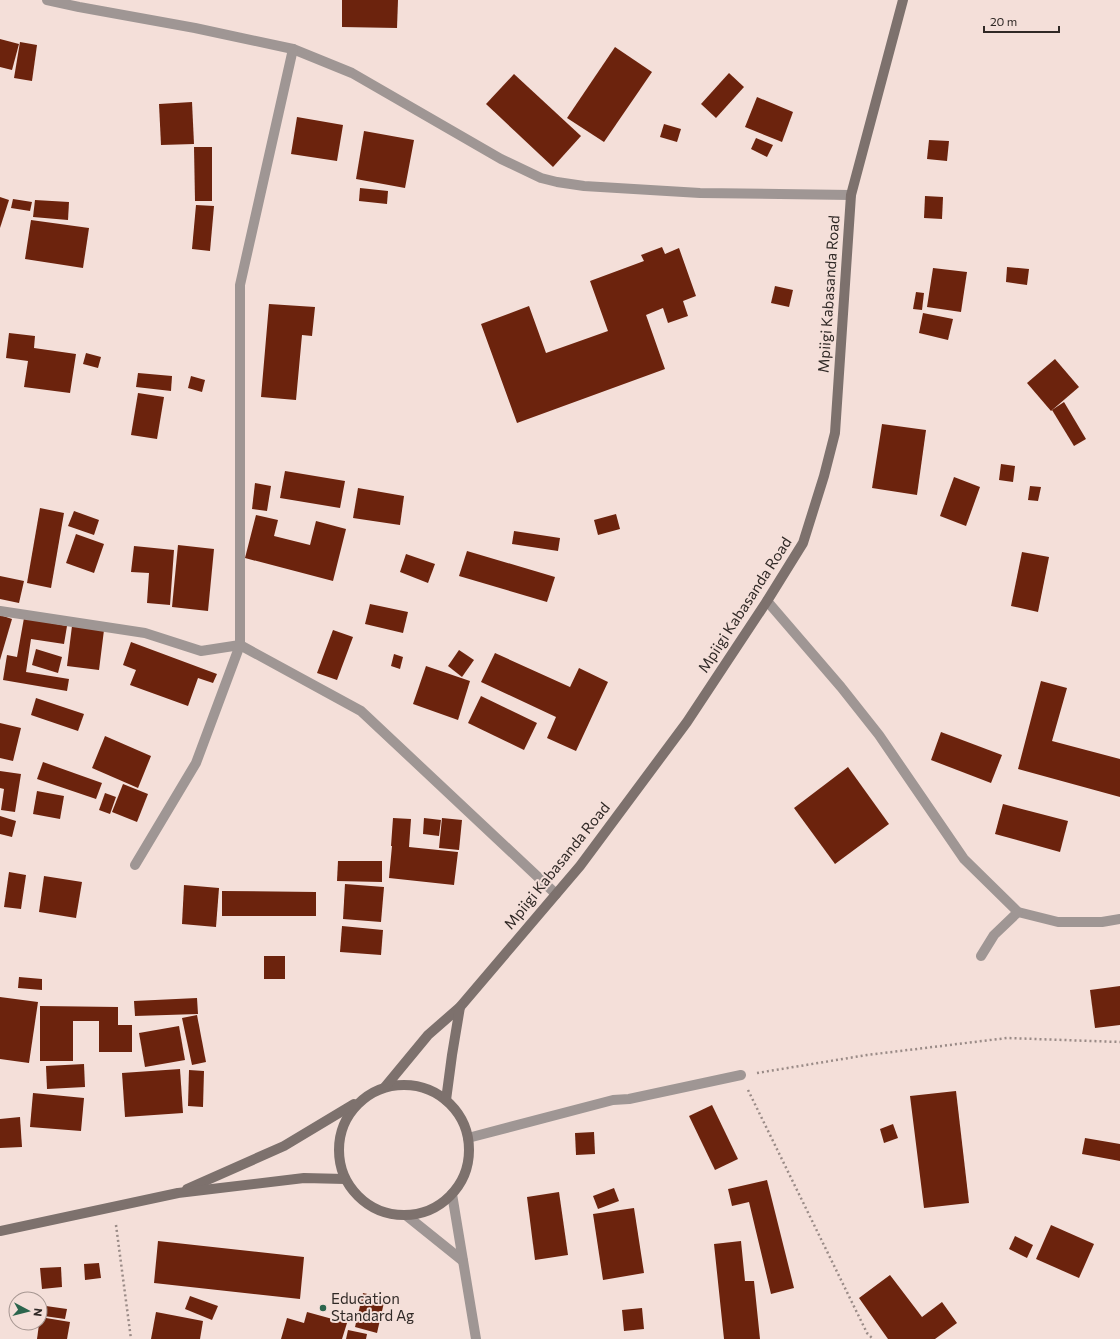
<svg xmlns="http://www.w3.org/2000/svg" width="1120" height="1339" font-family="Commissioner,sans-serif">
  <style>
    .building { fill: #6c230d }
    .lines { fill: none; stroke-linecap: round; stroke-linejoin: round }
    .path { stroke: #9a8b87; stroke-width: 2.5; stroke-dasharray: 2 3; stroke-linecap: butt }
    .minor { stroke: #9f9694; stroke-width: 10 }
    .secondary { stroke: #7d716d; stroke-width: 10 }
    .poi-dot { fill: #2c654d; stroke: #f4dfd9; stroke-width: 1.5 }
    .labels { text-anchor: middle; stroke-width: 4; stroke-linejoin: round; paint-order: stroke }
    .street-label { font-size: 15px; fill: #302926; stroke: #f4dfd9 }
    .poi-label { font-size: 15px; fill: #302926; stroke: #f4dfd9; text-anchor: start }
  </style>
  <rect width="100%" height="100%" fill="#f4dfd9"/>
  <g class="building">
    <polygon points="342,0 398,0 397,28 342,27"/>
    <polygon points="0,39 19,44 12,70 0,67"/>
    <polygon points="20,42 37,45 32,81 14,78"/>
    <polygon points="615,47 652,72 604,142 567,118"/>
    <polygon points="729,73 744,87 716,118 701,104"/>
    <polygon points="514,74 581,136 553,167 486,104"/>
    <polygon points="757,97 793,112 782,142 745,127"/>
    <polygon points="192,102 194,144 161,145 159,104"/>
    <polygon points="297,117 343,125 337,161 291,154"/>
    <polygon points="664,124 681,129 677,142 660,137"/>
    <polygon points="364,131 414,140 405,188 356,179"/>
    <polygon points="756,138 773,145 767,157 751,149"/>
    <polygon points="929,140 949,141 947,161 927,159"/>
    <polygon points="194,147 212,147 212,201 195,201"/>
    <polygon points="360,188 388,191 387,204 359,201"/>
    <polygon points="925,196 943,197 942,219 924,218"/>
    <polygon points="0,197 9,200 0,228"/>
    <polygon points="13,199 32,202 30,211 11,208"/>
    <polygon points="35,200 69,202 68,220 33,217"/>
    <polygon points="196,205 214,206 210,251 192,249"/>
    <polygon points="31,220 89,228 83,268 25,259"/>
    <polygon points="662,247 665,254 679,248 696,296 683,301 688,316 668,323 663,308 646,315 665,369 517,423 481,324 529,306 546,353 608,331 590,281 644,261 641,255"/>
    <polygon points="1007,267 1029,269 1027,285 1006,282"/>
    <polygon points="933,268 967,272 961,312 927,307"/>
    <polygon points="775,286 793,290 789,307 771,303"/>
    <polygon points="916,292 924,293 922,310 913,309"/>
    <polygon points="269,304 315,307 312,336 302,335 296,400 261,397"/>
    <polygon points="923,313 953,319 948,340 919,333"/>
    <polygon points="9,333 35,336 34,348 76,354 70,393 24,387 28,361 6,358"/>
    <polygon points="86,353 101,357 98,368 83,364"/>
    <polygon points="1055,359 1079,387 1051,411 1027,383"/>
    <polygon points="138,373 172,376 171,391 136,387"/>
    <polygon points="191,376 205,380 202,392 188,388"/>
    <polygon points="138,393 164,397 157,439 131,435"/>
    <polygon points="1064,402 1086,439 1074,446 1052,410"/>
    <polygon points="882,424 926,430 917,495 872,488"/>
    <polygon points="1001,464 1015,466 1013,482 999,480"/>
    <polygon points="285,471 345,481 340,508 280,498"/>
    <polygon points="954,477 980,487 966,526 940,516"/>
    <polygon points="255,483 271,486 267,511 252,509"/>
    <polygon points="1030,486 1041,487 1038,501 1028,500"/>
    <polygon points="358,488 404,496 400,525 353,518"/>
    <polygon points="40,508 64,513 51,588 27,583"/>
    <polygon points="74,511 99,520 94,535 68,526"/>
    <polygon points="616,514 620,529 598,535 594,520"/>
    <polygon points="256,515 278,520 274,536 310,545 316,521 346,529 333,581 245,558"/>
    <polygon points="514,531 560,538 558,551 512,544"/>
    <polygon points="76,534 104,544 94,573 66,563"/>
    <polygon points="178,545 214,549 208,611 172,607"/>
    <polygon points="134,546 174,550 170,605 147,603 149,573 131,572"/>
    <polygon points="467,551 555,577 547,602 459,576"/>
    <polygon points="1022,552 1049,557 1038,612 1011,606"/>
    <polygon points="406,554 435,564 428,583 400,572"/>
    <polygon points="0,576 24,581 19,603 0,599"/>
    <polygon points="370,604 408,612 403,633 365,624"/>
    <polygon points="0,615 12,619 0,660"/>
    <polygon points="24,618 67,626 64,644 31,639 26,672 69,679 67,691 3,680 7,655 17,657"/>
    <polygon points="72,626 104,630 99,670 67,666"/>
    <polygon points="333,630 353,637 337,680 317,673"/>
    <polygon points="131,642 217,674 213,683 198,678 188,706 130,685 136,670 123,665"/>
    <polygon points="36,649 62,657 58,673 32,665"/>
    <polygon points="459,650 474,660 462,677 448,666"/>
    <polygon points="495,653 570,687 579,668 608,682 576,751 547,738 556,717 481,682"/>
    <polygon points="394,654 403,657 400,669 391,666"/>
    <polygon points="426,666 470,681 458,720 413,704"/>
    <polygon points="1041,681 1067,688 1052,741 1120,759 1120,797 1018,769"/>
    <polygon points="481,696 537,723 524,750 468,723"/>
    <polygon points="36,698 84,714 78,731 31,715"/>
    <polygon points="0,723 21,728 13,761 0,758"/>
    <polygon points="941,732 1002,755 991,783 931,760"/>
    <polygon points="105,736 151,756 138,788 92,768"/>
    <polygon points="43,762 102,783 96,799 37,779"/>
    <polygon points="848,767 889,824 835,864 794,808"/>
    <polygon points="0,771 21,774 15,812 1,810 4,789 0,788"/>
    <polygon points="123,784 148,794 137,822 112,812"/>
    <polygon points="37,791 64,796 60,819 33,814"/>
    <polygon points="105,793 116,797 110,814 99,810"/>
    <polygon points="1003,804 1068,821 1060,852 995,834"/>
    <polygon points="0,816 16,821 12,837 0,834"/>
    <polygon points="393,818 411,819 409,847 458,852 454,885 389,878 392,846 391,846"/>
    <polygon points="424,818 441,820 439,836 423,834"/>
    <polygon points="442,818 462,820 459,850 439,848"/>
    <polygon points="338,861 382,861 382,882 337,881"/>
    <polygon points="9,872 26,875 21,909 4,907"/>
    <polygon points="44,876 82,882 76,918 39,912"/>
    <polygon points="345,884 384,887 381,922 343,919"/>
    <polygon points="184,885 219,888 216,927 182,924"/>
    <polygon points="222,891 316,892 316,916 222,916"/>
    <polygon points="342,926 383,930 381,955 340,952"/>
    <rect x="264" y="956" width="21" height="23"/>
    <polygon points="19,977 42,979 42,990 18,988"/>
    <polygon points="1120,986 1120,1025 1095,1028 1090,990"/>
    <polygon points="0,997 38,1002 29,1063 0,1059"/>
    <polygon points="197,998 198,1014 135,1016 134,1001"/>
    <polygon points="40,1006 118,1007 118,1025 132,1025 132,1052 99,1052 99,1021 73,1021 73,1061 40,1061"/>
    <polygon points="197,1015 206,1062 192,1065 182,1018"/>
    <polygon points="179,1026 185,1060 145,1067 139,1033"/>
    <polygon points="84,1064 85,1087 47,1089 46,1066"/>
    <polygon points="180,1069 183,1113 125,1117 122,1073"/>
    <polygon points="189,1070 204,1071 203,1107 188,1106"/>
    <polygon points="956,1091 969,1203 924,1208 910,1096"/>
    <polygon points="33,1093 84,1098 81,1131 30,1127"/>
    <polygon points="712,1105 738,1159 715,1170 689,1116"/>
    <polygon points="20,1117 22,1147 0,1148 0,1119"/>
    <polygon points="893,1124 898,1138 884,1143 880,1129"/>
    <polygon points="594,1132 595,1154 576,1155 575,1133"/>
    <polygon points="1085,1138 1120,1144 1120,1161 1082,1154"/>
    <polygon points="767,1180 794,1288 771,1294 749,1202 732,1206 728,1189"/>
    <polygon points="614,1188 619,1201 598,1209 593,1196"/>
    <polygon points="559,1192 568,1255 535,1260 527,1197"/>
    <polygon points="634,1208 644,1273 603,1280 593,1214"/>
    <polygon points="1051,1225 1094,1244 1079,1278 1036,1259"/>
    <polygon points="1015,1236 1033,1245 1027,1258 1009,1249"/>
    <polygon points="158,1241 304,1257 300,1299 154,1283"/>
    <polygon points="741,1241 745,1281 754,1281 760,1339 724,1339 714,1244"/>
    <polygon points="99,1263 101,1278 85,1280 84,1264"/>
    <polygon points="61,1267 62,1287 42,1289 40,1268"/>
    <polygon points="890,1275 922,1317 942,1302 957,1323 935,1339 888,1339 859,1298"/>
    <polygon points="363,1293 385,1298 377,1333 355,1327"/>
    <polygon points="190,1296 218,1306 212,1320 185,1309"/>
    <polygon points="46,1306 67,1309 65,1319 44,1316"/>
    <polygon points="642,1308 644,1329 624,1331 622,1310"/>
    <polygon points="156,1312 203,1321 200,1339 151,1339"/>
    <polygon points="307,1312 347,1323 342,1339 281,1339 287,1318 304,1323"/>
    <polygon points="40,1317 70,1322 67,1339 37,1339"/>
    <polygon points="348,1330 367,1334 366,1339 346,1339"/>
  </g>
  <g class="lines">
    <g class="path">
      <polyline points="757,1073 867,1055 1007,1038 1120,1042"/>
      <polyline points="748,1090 867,1333 873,1339"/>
      <polyline points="116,1225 131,1339"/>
    </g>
    <g class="minor">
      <polyline points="47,0 79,7 195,28 293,49 352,73 501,159 541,178 557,182 584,186 700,193 851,195"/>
      <polyline points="767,601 841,687 879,735 964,859 1018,912 1058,922 1102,922 1120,919"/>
      <polyline points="0,611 145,633 201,651 240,645 361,711 556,894"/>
      <polyline points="135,865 196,763 240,645 240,285 293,49"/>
      <polyline points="981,956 994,935 1018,912"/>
      <polyline points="468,1138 613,1100 629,1099 741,1075"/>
      <polyline points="452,1194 476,1339"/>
      <polyline points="407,1216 463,1261"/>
    </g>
    <g class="secondary">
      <circle cx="404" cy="1150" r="65"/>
      <polyline points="385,1087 428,1035 460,1007 580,866 687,722 767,601 803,543 824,476 835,433 851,195 903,0"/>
      <polyline points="446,1100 452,1055 460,1007"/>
      <polyline points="187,1189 284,1146 354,1104"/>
      <polyline points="0,1231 178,1193 304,1178 345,1179"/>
    </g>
  </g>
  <circle class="poi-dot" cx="323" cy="1308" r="4"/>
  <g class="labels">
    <g class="street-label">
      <text transform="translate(829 294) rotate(-86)" y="5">Mpiigi Kabasanda Road</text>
      <text transform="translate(745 605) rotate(-57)" y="5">Mpiigi Kabasanda Road</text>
      <text transform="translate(557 866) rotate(-51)" y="5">Mpiigi Kabasanda Road</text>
    </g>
    <g class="poi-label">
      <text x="331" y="1304">Education<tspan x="331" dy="17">Standard Ag</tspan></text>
    </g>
  </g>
  <g transform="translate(28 1311) rotate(97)"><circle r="19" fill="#f4dfd9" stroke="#a69691"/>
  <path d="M0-3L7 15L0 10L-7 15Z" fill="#2c654d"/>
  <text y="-6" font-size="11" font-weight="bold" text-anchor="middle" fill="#302926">N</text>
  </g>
  <path d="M984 26v6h75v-6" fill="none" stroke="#302926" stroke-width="2"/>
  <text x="990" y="26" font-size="12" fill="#302926" stroke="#f4dfd9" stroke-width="3" paint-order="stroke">20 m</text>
</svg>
